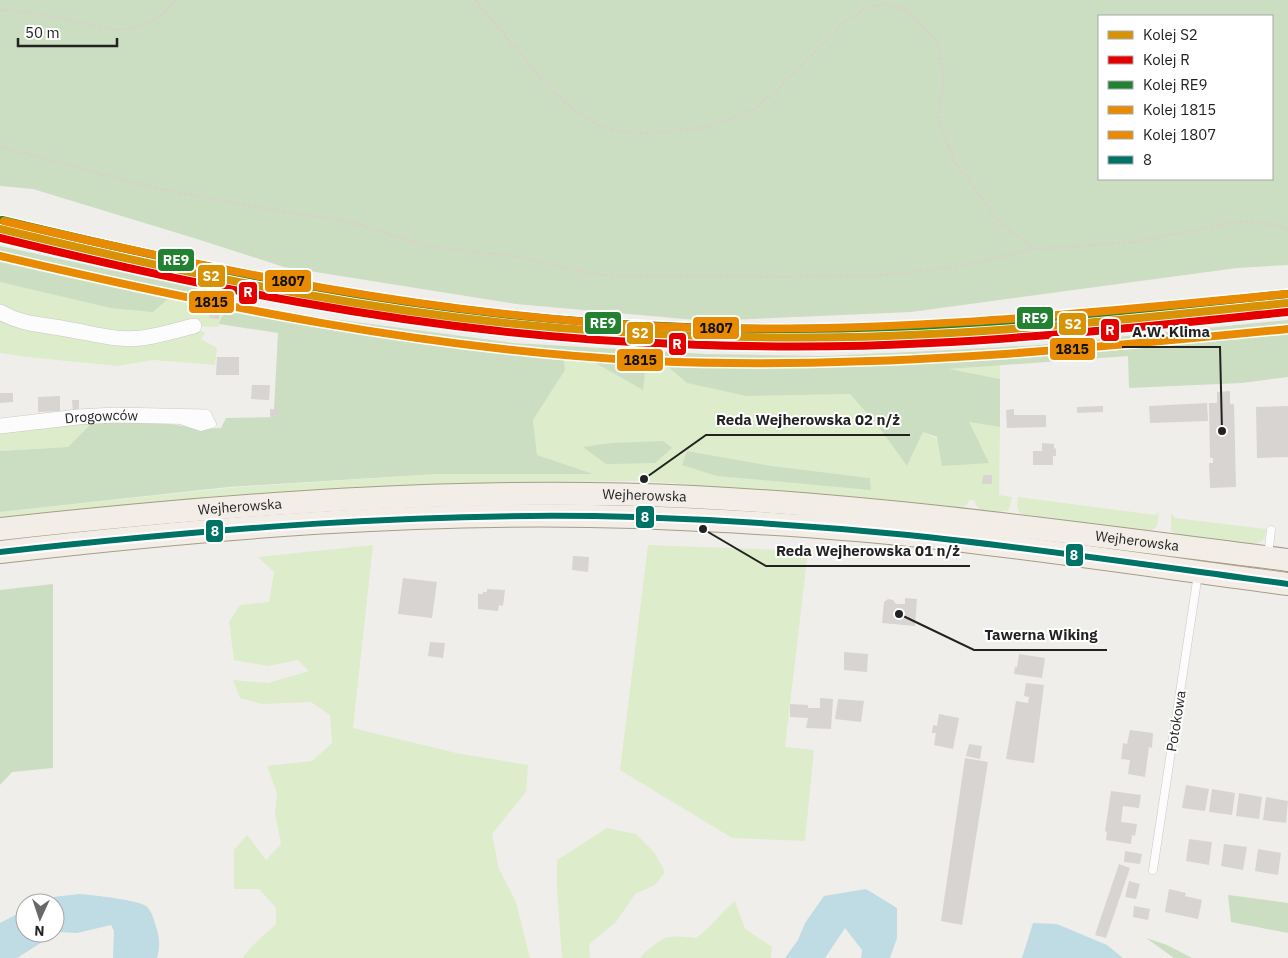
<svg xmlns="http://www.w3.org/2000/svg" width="1288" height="958" font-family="'IBM Plex Sans',sans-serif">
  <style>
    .grass { fill: #ddeccb; fill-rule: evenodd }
    .forest { fill: #cbdec1; fill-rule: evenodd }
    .water { fill: #bfdbe3 }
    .building { fill: #d7d4d2 }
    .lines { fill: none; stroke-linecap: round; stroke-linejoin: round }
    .lane-casing { stroke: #c9c8c7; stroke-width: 9 }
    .street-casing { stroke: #c9c8c7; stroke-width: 16 }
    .primary-casing { stroke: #a79c86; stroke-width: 24 }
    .path { stroke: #dccecd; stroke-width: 2.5; stroke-dasharray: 2.5 2.5; stroke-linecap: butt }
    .lane { stroke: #fdfcfc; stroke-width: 8 }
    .street { stroke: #fdfcfc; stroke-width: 15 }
    .primary { stroke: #f3ede7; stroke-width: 22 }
    .bus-1-casing { stroke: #fff; stroke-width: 10 }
    .bus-1 { stroke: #007367; stroke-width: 6 }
    .rail-1-casing { stroke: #fff; stroke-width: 11 }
    .rail-2-casing { stroke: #fff; stroke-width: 11 }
    .rail-3-casing { stroke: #fff; stroke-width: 11 }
    .rail-4-casing { stroke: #fff; stroke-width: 11 }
    .rail-5-casing { stroke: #fff; stroke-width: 11 }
    .rail-1 { stroke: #d79205; stroke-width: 8 }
    .rail-2 { stroke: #e50000; stroke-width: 8 }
    .rail-3 { stroke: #238132; stroke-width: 8 }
    .rail-4 { stroke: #e98a03; stroke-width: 8 }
    .rail-5 { stroke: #e98a03; stroke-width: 8 }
    .labels { text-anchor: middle; stroke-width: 4; stroke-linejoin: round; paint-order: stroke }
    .street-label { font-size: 14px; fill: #222; stroke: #fff }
    .leader { fill: none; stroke: #222; stroke-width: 2 }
    .callout-dot { fill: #222; stroke: #fff; stroke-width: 2 }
    .callout-label { font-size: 15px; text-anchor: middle; font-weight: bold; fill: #222; stroke: #fff; stroke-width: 4; stroke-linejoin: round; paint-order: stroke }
    .line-badge { stroke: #fff; stroke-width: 2 }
    .badge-label { font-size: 14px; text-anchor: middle; font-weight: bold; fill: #fff }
    .pale-badge-label { font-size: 14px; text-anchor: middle; font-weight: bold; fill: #111 }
  </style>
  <rect width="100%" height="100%" fill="#f0eeeb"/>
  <g class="grass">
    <polygon points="0,282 20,286 169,298 225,309 219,327 183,326 109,335 0,309"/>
    <polygon points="0,315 95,336 199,330 205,333 201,339 217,348 215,365 153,360 118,366 27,357 0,353"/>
    <path d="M564,359L592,361L642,389L646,364L666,365L688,383L746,396L850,394L878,426L907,466L923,432L988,463L968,422L1000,427L999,495L1012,497L1009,510C998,513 977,515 974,500H969L967,505L958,508L697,486L674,483L634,481L426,484L136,504L0,519V512L228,488L435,474H591L537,455L533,420L565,370ZM687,451L772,466L870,478L871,489L717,476Z"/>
    <polygon points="1000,365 1000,379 946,369"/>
    <polygon points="94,421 68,447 0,451 0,431"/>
    <polygon points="1018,497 1156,515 1159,512 1157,526 1152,530 1142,531 1025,515 1020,513 1017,507"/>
    <path d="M1171,513L1175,518L1266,529C1265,540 1263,542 1253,545L1177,535L1171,531Z"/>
    <polygon points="373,545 353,728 456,753 528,765 526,792 492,834 499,869 516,902 530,958 242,958 251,947 276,924 276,908 259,889 234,889 234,850 247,835 266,860 281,844 275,814 277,793 267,766 312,761 332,743 330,715 311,702 263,704 240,698 233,680 268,683 309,671 298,660 268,666 234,660 229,622 240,605 269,602 274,572 258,557"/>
    <polygon points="648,545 808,551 785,747 814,750 805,841 732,838 620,770"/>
    <polygon points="607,828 636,834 654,852 665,872 655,885 635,894 616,922 589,944 590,958 562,958 557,890 557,860"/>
    <path d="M735,901L745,929L772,947L771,958H640L642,955C666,935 665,935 696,938C712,927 720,913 735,901Z"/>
  </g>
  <g class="forest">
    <path d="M0,0H1288V265L1237,268L911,312L707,321L516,304L284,267L197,239L33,189L0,186ZM1099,16H1272V179H1099Z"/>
    <polygon points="0,246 231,296 227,305 513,343 706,354 826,356 951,350 1037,345 1288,320 1288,377 1242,383 1129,388 1128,356 949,369 1000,379 1000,427 969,422 989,463 942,466 937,437 923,432 907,466 878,426 850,394 746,396 687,383 666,365 646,364 643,390 592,361 564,359 565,370 533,420 537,455 593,474 435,474 229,487 0,512 0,451 68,447 94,421 143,420 202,429 221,428 226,418 280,417 280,410 274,410 278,333 219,324 225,309 169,298 153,312 111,308 0,282"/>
    <polygon points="663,441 672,448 655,463 606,464 583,447 612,443"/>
    <polygon points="687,451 772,466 870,478 871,490 717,476 682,465"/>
    <polygon points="53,584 53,768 12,772 0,785 0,590"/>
    <polygon points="1228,895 1288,903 1288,933 1231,922"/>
    <polygon points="1146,938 1167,945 1192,958 1174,958"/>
  </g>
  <g class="water">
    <polygon points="866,889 897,908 897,938 890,958 861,958 862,950 845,928 825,958 785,958 798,940 805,923 824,896"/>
    <path d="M80,894C92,895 138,900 146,906C152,911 154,920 156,927C160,938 160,947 157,958H113L114,931L111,925L77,933L58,932L17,958H0V923L25,910V933H55V903H37L53,897Z"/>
    <polygon points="1033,923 1057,924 1107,945 1123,958 1022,958"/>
  </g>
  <g class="building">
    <polygon points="210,312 220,314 219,319 209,318"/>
    <polygon points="217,357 239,357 239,375 216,375"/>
    <polygon points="252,385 270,385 269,400 251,399"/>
    <polygon points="1230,391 1230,404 1234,404 1236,487 1210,488 1209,463 1213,463 1213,458 1210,458 1209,403 1217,403 1217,392"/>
    <polygon points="0,393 13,393 13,402 0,403"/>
    <polygon points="60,396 60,411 38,412 38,397"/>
    <polygon points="72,400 79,400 79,413 73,413"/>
    <polygon points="1207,403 1208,421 1150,423 1149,406"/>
    <polygon points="1103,406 1103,412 1077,413 1077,407"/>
    <polygon points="1288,406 1288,457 1257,458 1256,407"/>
    <polygon points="270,409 280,410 280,417 270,417"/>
    <polygon points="1014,409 1014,415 1046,415 1046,427 1007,428 1006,410"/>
    <polygon points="1042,443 1054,444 1054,449 1056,448 1056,456 1053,456 1053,465 1033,465 1033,451 1042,451"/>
    <polygon points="983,475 992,475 992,484 982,484"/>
    <polygon points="573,556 589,557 588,572 572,570"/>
    <polygon points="403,578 437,582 432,618 398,614"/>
    <polygon points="487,589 505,590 503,606 499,605 498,611 478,609 478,594 483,594 483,592 487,592"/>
    <polygon points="905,598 917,599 915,626 882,623 884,602 888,599 893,600 896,604 905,604"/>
    <polygon points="430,642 445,643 443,658 428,656"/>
    <polygon points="844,652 868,654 867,672 844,670"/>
    <polygon points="1019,654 1045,658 1042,678 1014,674 1015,667 1017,667"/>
    <polygon points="1026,683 1044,685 1034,763 1006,759 1016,701 1028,703 1029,697 1024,696"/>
    <polygon points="820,698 833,699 831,729 806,728 808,718 790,717 790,704 808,705 808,708 820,708"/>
    <polygon points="838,699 864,701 861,722 835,719"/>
    <polygon points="939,714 959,718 953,749 934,745 936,733 932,733 933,725 937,726"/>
    <polygon points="1130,730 1153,733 1152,748 1149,747 1145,777 1128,774 1130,760 1121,759 1123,743 1127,744"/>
    <polygon points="969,744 982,746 980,759 966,756"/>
    <polygon points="965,758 988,762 962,925 941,921"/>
    <polygon points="1186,785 1209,789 1205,811 1182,808"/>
    <polygon points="1212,789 1235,793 1232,815 1209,812"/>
    <polygon points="1111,791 1141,795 1139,808 1123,806 1121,822 1137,824 1135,836 1132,835 1131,844 1106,840 1107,832 1105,831"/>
    <polygon points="1239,793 1262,797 1259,819 1236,816"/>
    <polygon points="1266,797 1288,801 1286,823 1263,820"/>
    <polygon points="1189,839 1212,842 1209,865 1186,861"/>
    <polygon points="1224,844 1247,847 1243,870 1221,866"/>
    <polygon points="1258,849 1281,853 1278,875 1255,871"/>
    <polygon points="1125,851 1142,854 1140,864 1124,862"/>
    <polygon points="1119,864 1130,868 1106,938 1095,935"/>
    <polygon points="1129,881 1140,884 1136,899 1125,897"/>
    <polygon points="1169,889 1186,893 1185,896 1202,900 1198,919 1165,912"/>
    <polygon points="1134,906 1150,909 1148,920 1133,917"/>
  </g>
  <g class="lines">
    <defs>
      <g id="lane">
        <polyline points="183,421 201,427 212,424 210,420 205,417"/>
        <polyline points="1268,556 1271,530"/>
        <polyline points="1153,870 1198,574"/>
      </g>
      <g id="street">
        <path d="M0,312C22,325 42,324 66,329C91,333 116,341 141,338C158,336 177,330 194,326"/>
        <path id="s1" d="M0,426L78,417L116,415L205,417"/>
      </g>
      <g id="primary">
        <path id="s2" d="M0,529C230,504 462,486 694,497C893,507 1090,535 1288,560"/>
        <path d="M0,552C211,528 423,510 635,517C739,521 843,527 946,539C1060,552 1174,569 1288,584"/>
      </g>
    </defs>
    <use href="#lane" class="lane-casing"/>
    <use href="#street" class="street-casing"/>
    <use href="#primary" class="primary-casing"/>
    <g class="path">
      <polyline points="475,0 554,93 577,112 597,125 627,133 658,133 700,128 741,115 755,108 776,91 844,22 871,6 884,4 905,9 937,42 944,78 938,119 954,160 999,222 1033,248"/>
      <path d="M0,10C30,10 61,19 91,25C102,27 117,31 128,29C147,26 165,15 176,0"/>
      <polyline points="0,147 155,188 262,208 350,222 426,246 517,257 599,275 790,277 885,275 956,267 1033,249 1135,242 1241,221 1279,225 1288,229"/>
    </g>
    <use href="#lane" class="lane"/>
    <use href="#street" class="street"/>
    <use href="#primary" class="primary"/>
    <defs>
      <path id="bus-1" d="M0,552C211,529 423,511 635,517C726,520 817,526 908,535C1035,548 1161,567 1288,584"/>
    </defs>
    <use href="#bus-1" class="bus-1-casing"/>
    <use href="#bus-1" class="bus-1"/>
    <defs>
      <path id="rail-1" d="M0,229C199,277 399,319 604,331C713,338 822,340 930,334C1050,328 1169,315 1288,303"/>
      <path id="rail-2" d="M0,238C197,286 395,326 598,340C708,347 820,349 930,343C1050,337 1169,324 1288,312"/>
      <path id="rail-3" d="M2,220C201,268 400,310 605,323C700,329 796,331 891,327C1024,322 1155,308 1287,294"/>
      <path id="rail-4" d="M0,256C214,306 429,350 650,361C863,370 1076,350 1288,329"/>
      <path id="rail-5" d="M4,221C217,271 431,315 651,326C863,336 1075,315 1286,294"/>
    </defs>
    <use href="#rail-1" class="rail-1-casing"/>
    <use href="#rail-2" class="rail-2-casing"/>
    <use href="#rail-3" class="rail-3-casing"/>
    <use href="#rail-4" class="rail-4-casing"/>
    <use href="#rail-5" class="rail-5-casing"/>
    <use href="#rail-1" class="rail-1"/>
    <use href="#rail-2" class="rail-2"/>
    <use href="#rail-3" class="rail-3"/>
    <use href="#rail-4" class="rail-4"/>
    <use href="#rail-5" class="rail-5"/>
  </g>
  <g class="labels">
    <g class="street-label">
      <text dy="5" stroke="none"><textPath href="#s1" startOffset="102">Drogowców</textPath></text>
      <text dy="5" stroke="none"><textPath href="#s2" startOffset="646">Wejherowska</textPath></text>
      <text dy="5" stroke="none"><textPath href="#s2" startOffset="241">Wejherowska</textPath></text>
      <text dy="5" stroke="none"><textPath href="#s2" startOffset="1141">Wejherowska</textPath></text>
      <text transform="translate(1176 721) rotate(-81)" y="5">Potokowa</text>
    </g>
  </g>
  <path class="leader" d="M1222 431L1220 347H1122M644 479L706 435H910M703 529L766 566H970M899 614L974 650H1107"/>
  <g class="callout-dot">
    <circle cx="1222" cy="431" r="5"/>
    <circle cx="644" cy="479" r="5"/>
    <circle cx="703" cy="529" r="5"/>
    <circle cx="899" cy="614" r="5"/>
  </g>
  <g class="callout-label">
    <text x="1171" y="337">A.W. Klima</text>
    <text x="808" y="425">Reda Wejherowska 02 n/ż</text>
    <text x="868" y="556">Reda Wejherowska 01 n/ż</text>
    <text x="1041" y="640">Tawerna Wiking</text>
  </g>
  <g class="line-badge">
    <rect x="157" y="248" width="38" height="24" rx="5" fill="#238132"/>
    <rect x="197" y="264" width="29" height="24" rx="5" fill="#d79205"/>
    <rect x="264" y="269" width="48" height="24" rx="5" fill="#e98a03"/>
    <rect x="238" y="281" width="20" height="24" rx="5" fill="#e50000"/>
    <rect x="188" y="290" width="47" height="24" rx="5" fill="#e98a03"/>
    <rect x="1016" y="306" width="38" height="24" rx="5" fill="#238132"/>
    <rect x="584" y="311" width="38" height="24" rx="5" fill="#238132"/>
    <rect x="1058" y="312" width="29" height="24" rx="5" fill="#d79205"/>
    <rect x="692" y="316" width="48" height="24" rx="5" fill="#e98a03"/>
    <rect x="1100" y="318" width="20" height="24" rx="5" fill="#e50000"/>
    <rect x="626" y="321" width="28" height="24" rx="5" fill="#d79205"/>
    <rect x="668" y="332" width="19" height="24" rx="5" fill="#e50000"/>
    <rect x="1049" y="337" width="47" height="24" rx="5" fill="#e98a03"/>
    <rect x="616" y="348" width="48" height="24" rx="5" fill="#e98a03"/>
    <rect x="635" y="505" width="20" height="24" rx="5" fill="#007367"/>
    <rect x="205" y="519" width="19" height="24" rx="5" fill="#007367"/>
    <rect x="1065" y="543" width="19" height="24" rx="5" fill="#007367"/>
  </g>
  <g class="badge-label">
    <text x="176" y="265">RE9</text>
    <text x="211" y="281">S2</text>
    <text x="248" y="297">R</text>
    <text x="1035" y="323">RE9</text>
    <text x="603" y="328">RE9</text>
    <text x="1073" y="329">S2</text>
    <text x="1110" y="335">R</text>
    <text x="640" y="338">S2</text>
    <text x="677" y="349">R</text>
    <text x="645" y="522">8</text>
    <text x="215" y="536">8</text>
    <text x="1074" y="560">8</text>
  </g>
  <g class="pale-badge-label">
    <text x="288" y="286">1807</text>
    <text x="211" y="307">1815</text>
    <text x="716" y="333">1807</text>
    <text x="1072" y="354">1815</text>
    <text x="640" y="365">1815</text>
  </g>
  <rect x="1098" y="15" width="175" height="165" fill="#ffffff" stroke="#a7a7a7"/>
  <rect x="1108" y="31" width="25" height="8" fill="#d79205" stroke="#a7a7a7"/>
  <text x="1143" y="40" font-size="15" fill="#222222">Kolej S2</text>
  <rect x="1108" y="56" width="25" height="8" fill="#e50000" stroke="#a7a7a7"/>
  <text x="1143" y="65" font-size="15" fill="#222222">Kolej R</text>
  <rect x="1108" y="81" width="25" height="8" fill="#238132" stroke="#a7a7a7"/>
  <text x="1143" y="90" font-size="15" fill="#222222">Kolej RE9</text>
  <rect x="1108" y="106" width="25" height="8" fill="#e98a03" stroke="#a7a7a7"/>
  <text x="1143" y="115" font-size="15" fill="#222222">Kolej 1815</text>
  <rect x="1108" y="131" width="25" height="8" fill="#e98a03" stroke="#a7a7a7"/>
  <text x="1143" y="140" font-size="15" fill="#222222">Kolej 1807</text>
  <rect x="1108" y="156" width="25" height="8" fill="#007367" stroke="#a7a7a7"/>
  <text x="1143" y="165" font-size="15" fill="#222222">8</text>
  <g transform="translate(40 918) rotate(183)"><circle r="24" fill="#ffffff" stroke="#a7a7a7"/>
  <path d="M0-4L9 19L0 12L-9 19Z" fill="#6a6968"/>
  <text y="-8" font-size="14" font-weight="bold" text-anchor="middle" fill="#222222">N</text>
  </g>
  <path d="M18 38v8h99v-8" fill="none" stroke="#222222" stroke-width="2.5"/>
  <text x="25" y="38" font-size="15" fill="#222222" stroke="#ffffff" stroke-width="4" paint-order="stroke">50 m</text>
</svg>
